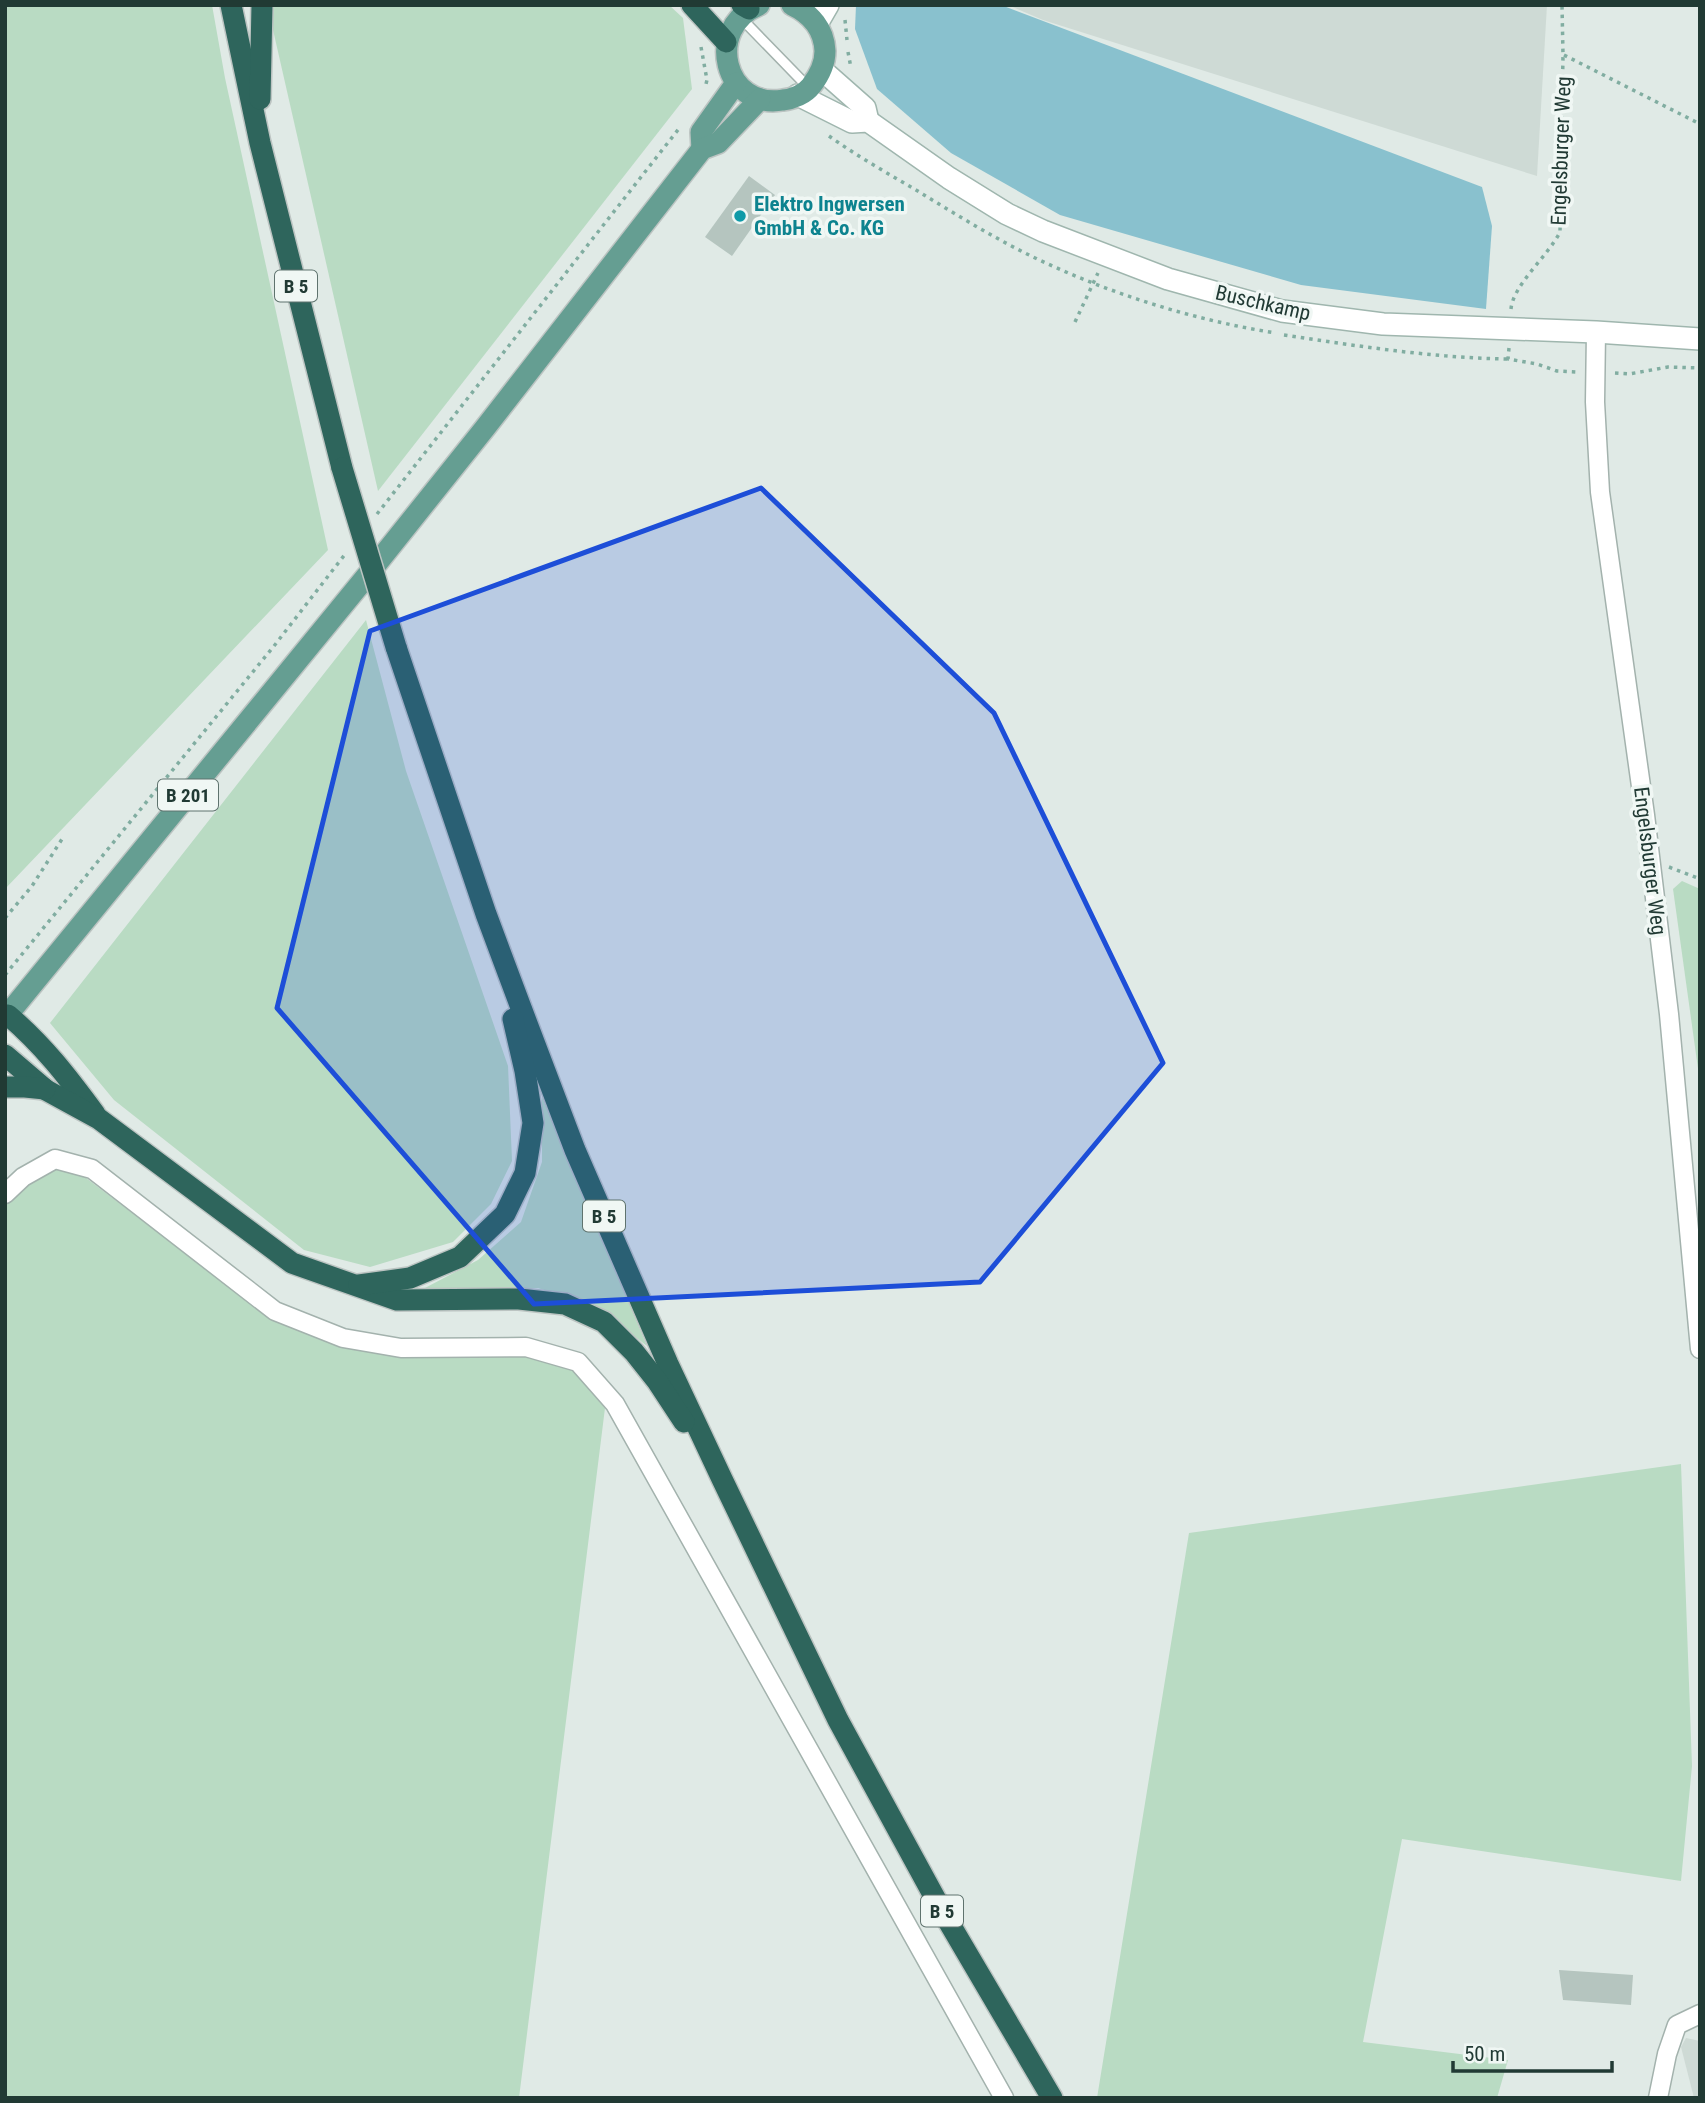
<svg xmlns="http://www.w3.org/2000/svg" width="1705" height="2103" font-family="'Roboto Condensed',sans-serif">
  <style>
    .built { fill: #cedad5 }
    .green { fill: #b9dbc3 }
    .water { fill: #89c1ce }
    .building { fill: #b5c5bf }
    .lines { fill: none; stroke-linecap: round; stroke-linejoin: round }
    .lane-casing { stroke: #a3b2ad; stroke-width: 12 }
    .street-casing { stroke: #a3b2ad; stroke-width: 21 }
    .secondary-casing { stroke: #9fb6ae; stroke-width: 24 }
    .primary-casing { stroke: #bcc4c2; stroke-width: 24 }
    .highway-casing { stroke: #bcc4c2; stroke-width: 24 }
    .path { stroke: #81ada1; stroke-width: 3.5; stroke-dasharray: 3.5 5; stroke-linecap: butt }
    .lane { stroke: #fff; stroke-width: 9 }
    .street { stroke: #fff; stroke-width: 18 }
    .secondary { stroke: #fff; stroke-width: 21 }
    .primary { stroke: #659e92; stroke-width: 21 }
    .highway { stroke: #2e655c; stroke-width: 21 }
    .highway-bridge-casing { stroke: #bcc4c2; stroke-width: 24; stroke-linecap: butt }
    .highway-bridge { stroke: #2e655c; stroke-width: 21 }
    .marked { fill: #1d4ed8; fill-opacity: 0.2; stroke: #1d4ed8; stroke-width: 5; stroke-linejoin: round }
    .culture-dot { fill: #0f9aa8; stroke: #f0f7f4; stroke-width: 2.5 }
    .labels { text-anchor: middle; stroke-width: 7; stroke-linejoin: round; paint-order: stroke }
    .shield { fill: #f0f7f4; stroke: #5f736e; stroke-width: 2 }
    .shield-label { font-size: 19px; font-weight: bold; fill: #213a34 }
    .street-label { font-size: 21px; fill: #213a34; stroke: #f0f7f4 }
    .culture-label { font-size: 21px; font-weight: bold; fill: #0d838f; stroke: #f0f7f4; text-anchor: start }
  </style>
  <rect width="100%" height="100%" fill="#e0eae6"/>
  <g class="built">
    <polygon points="1008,5 1547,5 1537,176 1043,20"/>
    <polygon points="1686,2038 1700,2041 1700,2098 1694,2098 1681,2047"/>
  </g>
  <g class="green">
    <polygon points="5,5 212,5 225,78 328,550 5,889"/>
    <polygon points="274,5 669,5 683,18 692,89 378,491 271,21"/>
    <polygon points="366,620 406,771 508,1066 512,1161 491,1204 453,1242 370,1267 304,1250 114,1100 50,1023"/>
    <polygon points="1682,881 1700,889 1700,1083 1673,889"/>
    <polygon points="542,1097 647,1346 597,1307 538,1288 444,1294 402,1290 425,1288 478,1260 521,1222 542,1162"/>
    <polygon points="58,1168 86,1178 272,1319 340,1345 400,1357 525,1355 574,1369 605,1408 519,2098 5,2098 5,1206 29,1182"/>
    <polygon points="1681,1464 1692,1766 1681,1881 1402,1839 1363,2042 1508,2060 1497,2098 1097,2098 1189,1533"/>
  </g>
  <polygon class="water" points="856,5 1001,5 1482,187 1492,226 1486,309 1301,285 1060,215 951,153 877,89 855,29"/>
  <g class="building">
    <polygon points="749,176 775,195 732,256 705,237"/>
    <polygon points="1559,1970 1633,1975 1631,2005 1563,2000"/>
  </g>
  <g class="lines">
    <defs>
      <polyline id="lane" points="741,18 809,88"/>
      <g id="street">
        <polyline points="1596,332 1595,402 1600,492 1645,815 1669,1014 1700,1349"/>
        <polyline points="5,1194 23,1177 55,1159 92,1169 275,1311 343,1338 401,1348 526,1347 578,1362 615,1404 1004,2098"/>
        <polyline points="1658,2098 1667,2054 1677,2025 1700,2014"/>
      </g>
      <g id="secondary">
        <polyline points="817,24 828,5"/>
        <polyline points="822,70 865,108 868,121"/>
        <polyline points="798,95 852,122 868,121 949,178 1007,214 1043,231 1168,279 1282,311 1383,324 1596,332 1700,339"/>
      </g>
      <g id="primary">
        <path d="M759,5C704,28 724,110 783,100C793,99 805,94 811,86C819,76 825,64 825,51C824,29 811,14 792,5"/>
        <polyline points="702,149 701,132 736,83"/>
        <polyline points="5,1018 370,572 485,428 702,149 718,143 760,99"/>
      </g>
      <g id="highway">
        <polyline points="231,5 260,143 342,468"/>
        <polyline points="692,5 726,42"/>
        <polyline points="742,5 749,9"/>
        <polyline points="260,99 262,5"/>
        <polyline points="396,647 486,914 520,1005 575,1150 668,1364 722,1479 838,1720 941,1909 1052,2098"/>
        <path d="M8,1015C44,1046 67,1076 95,1114"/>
        <polyline points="5,1055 46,1090 99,1119 292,1263 397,1300 519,1299 565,1304 604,1322 634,1352 657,1381 684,1422"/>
        <polyline points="5,1087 25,1087 45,1089"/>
        <polyline points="359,1285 410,1278 460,1257 505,1214 525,1173 533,1123 525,1071 513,1019"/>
      </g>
    </defs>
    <use href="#lane" class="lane-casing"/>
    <use href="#street" class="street-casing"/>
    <use href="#secondary" class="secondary-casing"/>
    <use href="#primary" class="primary-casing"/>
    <use href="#highway" class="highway-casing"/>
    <g class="path">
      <polyline points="845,20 847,40"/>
      <polyline points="701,47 707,80 705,88"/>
      <polyline points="848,52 851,68"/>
      <polyline points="1564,55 1700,124"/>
      <path d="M829,136C857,156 887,173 916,190C952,212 989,235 1027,254C1104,292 1192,320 1276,333"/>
      <path d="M1511,309C1513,285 1548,256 1560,232L1563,55L1562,5"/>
      <polyline points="1075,322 1098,273"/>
      <path d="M1284,335C1358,346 1433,358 1508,359"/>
      <polyline points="1509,348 1508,359 1537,364 1557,371 1576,372"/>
      <polyline points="1615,373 1629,374 1668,367 1700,368"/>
      <polyline points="377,514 681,126"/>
      <polyline points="1669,867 1700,879"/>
      <polyline points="5,918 32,886 64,836"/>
      <polyline points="5,975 274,646 346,553"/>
    </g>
    <use href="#lane" class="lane"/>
    <use href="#street" class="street"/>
    <use href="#secondary" class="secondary"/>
    <use href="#primary" class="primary"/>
    <use href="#highway" class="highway"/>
    <defs>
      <polyline id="highway-bridge" points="342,468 396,647"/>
    </defs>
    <use href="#highway-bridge" class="highway-bridge-casing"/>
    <use href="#highway-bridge" class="highway-bridge"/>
  </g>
  <path class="marked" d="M761,488L994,713L1163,1063L980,1282L534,1304L277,1008L370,631Z"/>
  <circle class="culture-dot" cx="740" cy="216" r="7"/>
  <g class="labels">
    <g class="shield">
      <rect x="275" y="270.5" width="42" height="31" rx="5"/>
      <rect x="158" y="779.5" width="60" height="31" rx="5"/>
      <rect x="583" y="1200.5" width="42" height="31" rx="5"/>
      <rect x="921" y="1895.5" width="42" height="31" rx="5"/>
    </g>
    <g class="shield-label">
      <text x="296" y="293">B 5</text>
      <text x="188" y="802">B 201</text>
      <text x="604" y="1223">B 5</text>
      <text x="942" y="1918">B 5</text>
    </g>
    <g class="street-label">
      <text transform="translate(1561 151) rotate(-88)" y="7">Engelsburger Weg</text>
      <text transform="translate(1263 303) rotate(13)" y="7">Buschkamp</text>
      <text transform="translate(1650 861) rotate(83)" y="7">Engelsburger Weg</text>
    </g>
    <g class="culture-label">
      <text x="754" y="211">Elektro Ingwersen<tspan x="754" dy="24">GmbH &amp; Co. KG</tspan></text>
    </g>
  </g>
  <rect width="1705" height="2103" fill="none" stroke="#213a34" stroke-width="14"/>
  <path d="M1453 2061v10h159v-10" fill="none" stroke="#213a34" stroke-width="3.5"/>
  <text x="1464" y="2061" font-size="21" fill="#213a34" stroke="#f0f7f4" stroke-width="5" paint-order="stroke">50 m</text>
</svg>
